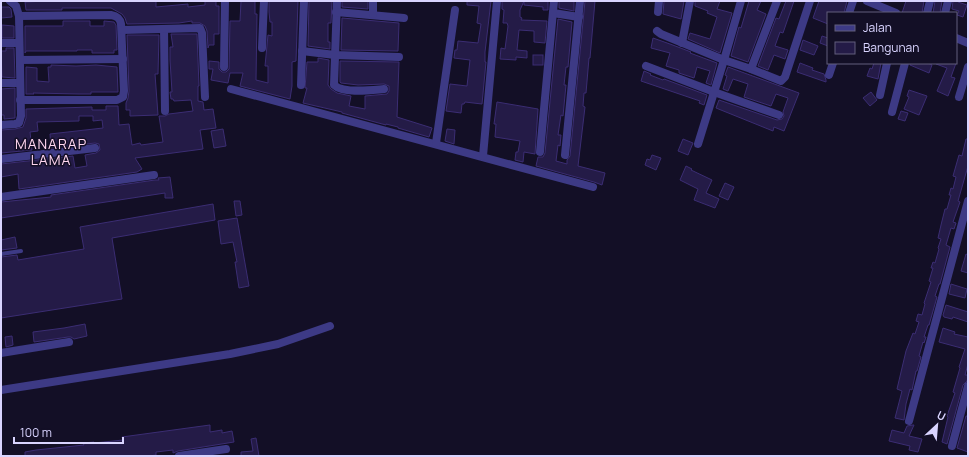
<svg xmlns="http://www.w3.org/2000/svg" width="969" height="457" font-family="Manrope,sans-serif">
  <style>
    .building { fill: #241b47; stroke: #3b2d73 }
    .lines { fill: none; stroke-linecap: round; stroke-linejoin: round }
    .service { stroke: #3d3a85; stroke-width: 4 }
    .minor { stroke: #3d3a85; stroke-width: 8 }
    .labels { text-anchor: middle; stroke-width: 3; stroke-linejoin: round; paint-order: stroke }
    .quarter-label { font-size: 14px; letter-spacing: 1px; fill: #ffd6f0; stroke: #130f26 }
  </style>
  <rect width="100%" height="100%" fill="#130f26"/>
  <g class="building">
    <polygon points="47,1 156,1 156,7 188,4 188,7 205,5 205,1 216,1 216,6 219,6 219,34 214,34 214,45 209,45 208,48 207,31 205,26 200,23 192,23 192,21 179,23 127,24 125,18 122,14 111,8 62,8 62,10 26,10 25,2"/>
    <polygon points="241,1 255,1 255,14 257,14 256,80 268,83 268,66 265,66 268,35 272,36 272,22 270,22 269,12 269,1 298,1 296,61 292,62 292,86 290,99 240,86 243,73 230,73 228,83 211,80 213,69 209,69 209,61 219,62 219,69 222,72 226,72 229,69 230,21 240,21"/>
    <polygon points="309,1 332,1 331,23 328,23 328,42 330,42 330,49 308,46"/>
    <polygon points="342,1 368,1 368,9 342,7"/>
    <polygon points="467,1 491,1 485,52 485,62 486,62 482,104 465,102 464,104 462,104 461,113 446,111 450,84 467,86 470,60 454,58 455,50 457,50 458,41 478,43 481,24 477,23 479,6 467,5"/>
    <polygon points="502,1 524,1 520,10 520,17 522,18 521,20 547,21 545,43 534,42 534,31 519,30 517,50 527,51 527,58 516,57 516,60 500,59 501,48 505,49 508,26 507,23 503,23 504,10 502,9"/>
    <polygon points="524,1 548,1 548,10 543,10 543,7 524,5"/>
    <polygon points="559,1 574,1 574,11 559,8"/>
    <polygon points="585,1 595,1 590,58 589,58 586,93 584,93 583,106 585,107 578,166 605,173 602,185 594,182 536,166 538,157 543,157 545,153 558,19 572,22 568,67 566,67 564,85 566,85 563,116 561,115 558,135 561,135 560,146 558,145 556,161 567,164 567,160 570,156"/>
    <polygon points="664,1 684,1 681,19 663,14"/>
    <polygon points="695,1 720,1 717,9 732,13 720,53 688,39 690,33 710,39 717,17 707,13 708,11 695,6"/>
    <polygon points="749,1 761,1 757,10 766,14 748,62 731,56 739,27 741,28"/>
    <polygon points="786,1 794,1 783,33 780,32 775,46 788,50 785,59 774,55 768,70 758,66 776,18 779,19"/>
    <polygon points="819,1 847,1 844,13 828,13 828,24 813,18"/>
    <polygon points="906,1 924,1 922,13 902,13"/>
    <polygon points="935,1 942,1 940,13 933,13"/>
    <polygon points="953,1 958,1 958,2 967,5 963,17 957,15 959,11 952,9"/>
    <polygon points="1,7 9,7 11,9 12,17 1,18"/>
    <polygon points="342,18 399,23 398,51 341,50"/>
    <polygon points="63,21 90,21 90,26 104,26 104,21 114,22 116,25 117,50 114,50 114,53 92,53 92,50 77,50 77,51 26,51 25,53 25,26 63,26"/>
    <polygon points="2,25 14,26 14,38 2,38"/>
    <polygon points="171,34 197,34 199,86 198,86 198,101 203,102 204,110 213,109 216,128 200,130 203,149 135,158 142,169 137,172 19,189 18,174 1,177 1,164 73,156 75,168 87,166 85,155 96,153 100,150 99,144 95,143 51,148 50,134 103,128 102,120 93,121 93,116 79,116 79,121 37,122 38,131 30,132 32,150 1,153 1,130 15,129 23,127 26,118 26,109 92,107 92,110 106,110 106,106 118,106 119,125 129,124 132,145 140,143 141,145 163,142 159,116 165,116 169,114 193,111 191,100 174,101 173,99 171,99 170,92 172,92 170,60 170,47 173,47"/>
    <polygon points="127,35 159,35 158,74 155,74 158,115 130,116 130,110 126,110 126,103 128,98 129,91"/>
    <polygon points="822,36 828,38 828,46 820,43"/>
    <polygon points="653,38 670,44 691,52 690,53 717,63 711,85 706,83 710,71 697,67 694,78 679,73 679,70 666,66 670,53 651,48"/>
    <polygon points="803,40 818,46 814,55 800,50"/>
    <polygon points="6,48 14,48 15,78 2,77 1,51 6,51"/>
    <rect x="533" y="55" width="10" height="10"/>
    <polygon points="318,58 329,60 328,85 331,89 337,93 351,96 349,106 365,109 365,96 387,94 389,91 389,86 384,84 358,85 341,83 340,82 340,61 399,62 397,117 432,128 429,137 398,128 398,127 386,124 386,125 342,113 342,112 303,103 307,88 305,88 307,62 318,62"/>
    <polygon points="800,63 813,68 812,70 824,74 826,80 826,82 797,72"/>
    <polygon points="874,63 881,63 878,79 867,76 870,68 872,69"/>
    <polygon points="910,63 928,63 932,65 929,73 910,65"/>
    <polygon points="936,63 956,63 951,77 955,78 948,96 937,91 947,68 936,64"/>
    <polygon points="51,65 76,66 96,65 117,67 118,92 91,92 91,94 79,94 33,93 34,94 26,94 26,67 37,68 37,81 49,82 48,67 51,67"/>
    <polygon points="728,67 799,93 784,131 774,127 773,131 716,108 719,100 777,120 782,119 784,116 783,112 788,98 776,94 771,106 744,97 748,84 733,79 728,91 723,89 727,76 725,75"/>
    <polygon points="644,71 651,74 650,75 663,80 664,79 707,95 704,105 699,103 700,101 641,81"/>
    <polygon points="15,88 15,118 4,119 4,115 1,115 1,89"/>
    <polygon points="909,90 927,96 919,115 904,109 909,97 907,96"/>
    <polygon points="871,92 877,100 870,106 863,98"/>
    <polygon points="497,102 538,109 535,154 524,152 523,162 515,160 516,152 518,152 520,141 495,137 496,124 494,124"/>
    <polygon points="901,111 908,113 905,121 898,119"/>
    <polygon points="223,129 226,146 214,148 211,131"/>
    <polygon points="447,129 455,130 454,144 445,141"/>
    <polygon points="683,139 693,143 688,155 678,151"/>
    <polygon points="966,139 968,139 968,166 958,201 960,202 953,222 956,223 954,229 951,228 946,245 950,247 940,284 939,284 935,296 937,297 929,325 928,325 924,337 926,337 924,343 923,342 919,356 921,357 917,371 916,371 912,390 910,389 906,404 904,420 895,418 902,391 897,389 906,351 913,333 915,334 919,322 916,321 918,314 922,315 925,304 924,303 931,282 929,281 933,268 931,268 933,262 935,263 939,249 938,248 941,239 938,238 941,225 945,209 947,209 951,195 949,195 951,188 953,189 956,177 953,176 959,155 962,156"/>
    <polygon points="652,155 661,158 656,170 645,165 647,159 650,160"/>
    <polygon points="686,166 692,169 691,170 712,180 706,193 719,199 715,208 694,200 698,189 680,180"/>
    <polygon points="170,177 173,198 165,198 165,193 1,218 1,202 51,197 51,195 155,180 159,180 158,178"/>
    <polygon points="725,183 734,187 728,200 719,196"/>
    <polygon points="234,201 240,201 242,215 236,216"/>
    <polygon points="213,204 215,220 112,238 122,299 1,318 1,257 17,255 18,260 84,249 80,227"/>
    <polygon points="237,218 249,286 239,288 235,262 237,262 233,242 221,244 218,221"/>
    <polygon points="15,237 17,248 1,250 1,240"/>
    <polygon points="966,254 968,255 968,273 961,271"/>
    <polygon points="951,284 967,289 965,298 949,294"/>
    <polygon points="946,305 968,312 968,322 953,317 952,319 944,317 943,315"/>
    <polygon points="85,324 87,336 74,339 71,337 68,337 34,342 33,332 64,328"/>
    <polygon points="943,328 955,332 954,334 968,337 968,364 965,375 968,375 968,377 967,381 963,385 947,444 942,442 948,417 947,416 955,393 953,392 960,368 959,367 965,349 939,342"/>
    <polygon points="12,336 13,345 6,347 5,337"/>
    <polygon points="966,416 968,416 968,452 957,448"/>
    <polygon points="210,425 210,432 222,430 222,433 232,431 234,442 178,451 173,453 173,450 156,452 156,455 149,456 25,456 25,452 36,450 84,445 83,443 94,442 94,443 123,440 122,437"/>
    <polygon points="913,425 914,425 909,436 922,439 918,452 909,450 910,446 889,441 892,430 904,433 907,426"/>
    <polygon points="256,438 259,456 241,456 241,452 253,451 251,439"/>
  </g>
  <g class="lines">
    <polyline class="service" points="1,254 21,251"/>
    <g class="minor">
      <path d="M337,1L334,85C343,94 372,90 384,89"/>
      <polyline points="867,1 896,13"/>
      <polyline points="336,12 404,18"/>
      <polyline points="658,12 659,1"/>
      <polyline points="553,13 579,17"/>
      <polyline points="849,13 853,1"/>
      <polyline points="927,13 930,1"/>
      <polyline points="945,13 948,1"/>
      <polyline points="373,14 373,1"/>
      <path d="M19,16L111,15C117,16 120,18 121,24L124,91L123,97L117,100H20"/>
      <polyline points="164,29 165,111"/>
      <polyline points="122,30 200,28 202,33 205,97"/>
      <polyline points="657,31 661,34 724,60 751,69 781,81 785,77 810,1"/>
      <polyline points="956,38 968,43"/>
      <polyline points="1,43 19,43"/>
      <polyline points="682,43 690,1"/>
      <polyline points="262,48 264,1"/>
      <polyline points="302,51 335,55 399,57"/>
      <polyline points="20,60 123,59"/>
      <polyline points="646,66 714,92 779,115"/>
      <polyline points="224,67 225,1"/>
      <polyline points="751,69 777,1"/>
      <polyline points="829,75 833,63"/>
      <polyline points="1,83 20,83"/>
      <polyline points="301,85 304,1"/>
      <polyline points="231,89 593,187"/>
      <polyline points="880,95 887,63"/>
      <polyline points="959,97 968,67"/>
      <polyline points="892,112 905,63"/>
      <polyline points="1,125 15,124 19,123 21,116 19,16 16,6 10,1"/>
      <polyline points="436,143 455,10"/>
      <polyline points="698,144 724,60 741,1"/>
      <polyline points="540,152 554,1"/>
      <polyline points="565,155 580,1"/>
      <polyline points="483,156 497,1"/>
      <polyline points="1,159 95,148"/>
      <polyline points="1,197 154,175"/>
      <polyline points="1,353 69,342"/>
      <polyline points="1,390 230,354 278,344 330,326"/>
      <polyline points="909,421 968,201"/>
      <polyline points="952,446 968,386"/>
      <polyline points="179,456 226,449"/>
    </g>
  </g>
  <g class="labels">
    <g class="quarter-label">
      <text x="51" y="149">MANARAP<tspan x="51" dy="16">LAMA</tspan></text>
    </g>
  </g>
  <rect width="969" height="457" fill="none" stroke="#d9d4ff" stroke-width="4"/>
  <rect x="827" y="12" width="130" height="52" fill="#130f26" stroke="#625e7d"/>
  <rect x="835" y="25" width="20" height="6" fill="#3d3a85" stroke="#625e7d"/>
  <text x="863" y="32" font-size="12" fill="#d9d4ff">Jalan</text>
  <rect x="835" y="42" width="20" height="12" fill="#241b47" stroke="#625e7d"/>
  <text x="863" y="52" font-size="12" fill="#d9d4ff">Bangunan</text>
  <g transform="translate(937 425) rotate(26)" stroke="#130f26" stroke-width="3" paint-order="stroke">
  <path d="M0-3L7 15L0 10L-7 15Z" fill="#d9d4ff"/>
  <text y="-6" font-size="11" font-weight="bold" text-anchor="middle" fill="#d9d4ff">U</text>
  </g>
  <path d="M14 437v6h109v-6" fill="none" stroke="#d9d4ff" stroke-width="2"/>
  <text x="20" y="437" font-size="12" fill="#d9d4ff" stroke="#130f26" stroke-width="3" paint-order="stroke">100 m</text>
</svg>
